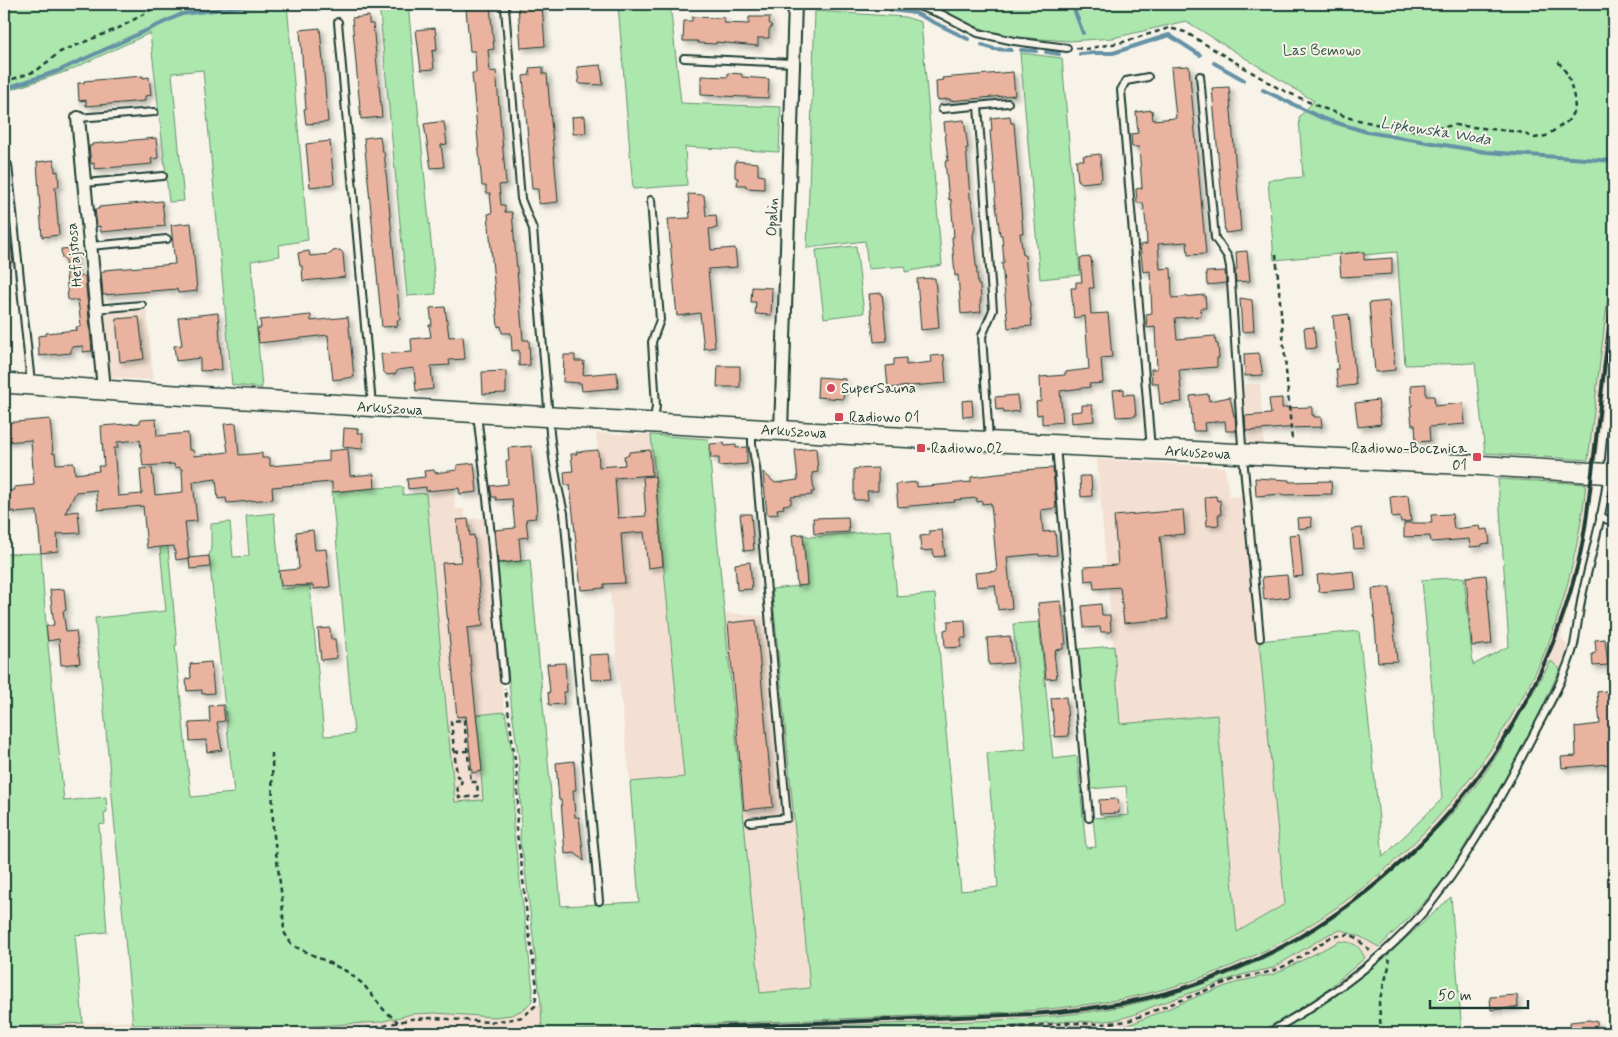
<svg xmlns="http://www.w3.org/2000/svg" width="1618" height="1037" font-family="Mynerve,sans-serif">
  <style>
    .built { fill: #f3e0d2 }
    .green { fill: #ace7ad; stroke: #669270 }
    .lines { fill: none; stroke-linecap: round; stroke-linejoin: round }
    .stream { stroke: #6592a5; stroke-width: 4 }
    .building { fill: #eab39f; stroke: #1f3d34; fill-rule: evenodd; filter: url(#shadow) }
    .service-casing { stroke: #1f3d34; stroke-width: 10 }
    .minor-casing { stroke: #1f3d34; stroke-width: 16 }
    .secondary-casing { stroke: #1f3d34; stroke-width: 22 }
    .path { stroke: #1f3d34; stroke-width: 2.5; stroke-dasharray: 5 4; stroke-linecap: butt }
    .service { stroke: #f7f3e8; stroke-width: 6 }
    .minor { stroke: #f7f3e8; stroke-width: 12 }
    .secondary { stroke: #f7f3e8; stroke-width: 19 }
    .rail { stroke: #1f3d34; stroke-width: 4 }
    .poi-dot { fill: #d1495b; stroke: #f7f3e8; stroke-width: 2 }
    .labels { text-anchor: middle; stroke-width: 4; stroke-linejoin: round; paint-order: stroke }
    .park-label { font-size: 15px; fill: #345646; stroke: #f7f3e8 }
    .street-label { font-size: 15px; fill: #1f3d34; stroke: #f7f3e8 }
    .poi-label { font-size: 15px; fill: #1f3d34; stroke: #f7f3e8; text-anchor: start }
    .water-label { font-size: 16px; font-style: italic; fill: #36595a; stroke: #f7f3e8 }
  </style>
  <defs>
    <filter id="shadow"><feDropShadow dx="3.5" dy="3.5" stdDeviation="2.5" flood-color="#0004"/></filter>
  </defs>
  <rect width="100%" height="100%" fill="#f7f3e8"/>
  <filter id="ink" filterUnits="userSpaceOnUse"><feTurbulence type="fractalNoise" baseFrequency=".02" numOctaves="2"/><feDisplacementMap in="SourceGraphic" scale="10" xChannelSelector="R" yChannelSelector="G"/><feConvolveMatrix kernelMatrix="1 2 1 2 8 2 1 2 1" color-interpolation-filters="sRGB"/></filter>
  <g filter="url(#ink)">
    <g class="built">
      <polygon points="1614,247 1614,320 1597,461 1588,460"/>
      <polygon points="147,310 153,380 108,377 102,314"/>
      <polygon points="1244,384 1260,384 1264,444 1247,443"/>
      <polygon points="596,433 651,435 684,778 630,782 609,585"/>
      <polygon points="1097,459 1225,467 1229,497 1243,496 1277,809 1285,904 1382,857 1442,799 1442,786 1518,705 1537,670 1559,613 1576,554 1586,484 1594,485 1581,560 1561,637 1567,645 1564,663 1523,749 1447,876 1418,909 1383,944 1340,981 1316,999 1270,1028 1259,1033 4,1033 4,1028 132,1021 133,1025 213,1024 285,1028 380,1022 412,1014 435,1013 494,1017 523,1010 528,1005 759,993 724,613 775,617 810,988 1237,932 1217,715 1120,724"/>
      <polygon points="454,489 455,509 464,509 465,519 485,518 494,620 505,712 476,715 482,772 481,772 483,800 455,802 426,493"/>
    </g>
    <g class="green">
      <polygon points="4,4 287,4 308,240 279,245 280,256 251,261 262,388 232,385 203,70 172,73 184,201 169,202 150,33 68,71 4,92"/>
      <polygon points="379,4 408,4 436,294 407,296"/>
      <polygon points="618,4 670,4 681,103 781,107 779,152 685,147 687,185 633,189"/>
      <polygon points="921,4 1614,4 1614,247 1588,460 1485,453 1475,363 1405,365 1397,252 1364,255 1363,252 1274,260 1268,180 1303,177 1299,117 1314,101 1186,21 1113,38 1069,41 1015,37 988,31"/>
      <polygon points="815,11 905,17 921,22 942,265 905,272 905,266 868,269 865,241 807,248"/>
      <polygon points="1020,53 1062,58 1080,275 1040,279"/>
      <polygon points="856,246 864,313 824,318 816,250"/>
      <path d="M651,435L708,439L760,993L810,988L772,589L807,585L803,534L810,537L891,530L897,597L935,594L944,710L961,891L998,887L987,753L1026,749L1013,624L1039,622L1053,759L1077,756L1086,848L1096,847L1093,818L1129,815L1126,786L1090,789L1079,649L1114,646L1120,724L1217,715L1237,932L1285,904L1259,641L1359,631L1383,857L1442,799L1422,580L1464,577L1473,665L1509,646L1498,479L1586,484C1580,539 1568,591 1549,642C1538,670 1523,697 1508,722C1432,850 1309,949 1165,989C1115,1003 1064,1008 1012,1012L542,1031L541,1005L524,861L520,842L521,812L519,761L512,711L497,564L530,560L561,906L639,902L630,782L684,777Z"/>
      <path d="M403,487V495L426,493L455,802L483,800L481,772L482,771L476,715L505,712L512,752L515,789L513,828L518,864L533,990L532,1001L523,1010L511,1015L494,1017L435,1013L412,1014L380,1022L285,1028L213,1024L133,1025C120,889 109,754 95,618L166,611L158,527L166,526L177,645H175L191,797L234,793L209,556L211,548V524L230,522L233,557L249,556L246,516L274,513L281,589L310,586L324,736L354,734L332,492L375,488Z"/>
      <polygon points="41,553 46,626 64,801 106,797 107,812 104,813 105,824 99,825 107,932 75,935 83,1023 4,1028 4,625 9,624 4,554"/>
      <path d="M1551,661L1560,669L1523,749L1447,876L1418,909L1379,947L1361,937L1341,930L1329,934L1273,968L1241,975L1154,1006L1133,1015L1115,1020L1093,1022L1071,1021L932,1033H632C718,1030 803,1027 888,1024C968,1021 1055,1021 1133,1004C1250,978 1347,922 1430,836C1448,819 1465,800 1480,780C1507,743 1527,701 1551,661Z"/>
      <polygon points="1451,897 1462,1033 1279,1033 1332,997 1392,951"/>
      <path d="M1340,941C1355,943 1358,944 1365,958L1316,999L1259,1033H986L1069,1026L1094,1028L1126,1026L1206,993L1241,981L1275,974Z"/>
    </g>
    <g class="lines">
      <g class="stream">
        <polyline points="811,4 873,9"/>
        <polyline points="1072,4 1083,33"/>
        <polyline points="891,10 915,13 968,39"/>
        <polyline points="982,45 994,49 1011,50"/>
        <polyline points="1021,50 1036,51"/>
        <polyline points="1046,52 1059,54"/>
        <polyline points="1080,54 1092,53 1113,53 1169,35 1200,55"/>
        <polyline points="1214,63 1244,80"/>
        <polyline points="4,89 58,71 182,14 262,4"/>
        <polyline points="1263,90 1324,119 1367,132 1486,152 1614,161"/>
      </g>
    </g>
    <g class="building">
      <polygon points="542,4 545,46 521,48 518,5"/>
      <polygon points="490,6 494,49 488,50 490,72 496,71 506,184 499,185 501,205 505,205 505,212 512,212 523,340 529,340 530,365 519,366 519,350 512,351 511,333 502,333 501,326 498,327 488,214 492,213 490,193 486,193 486,186 482,186 472,73 476,73 475,51 470,51 466,9"/>
      <polygon points="369,16 369,24 373,24 382,117 361,119 352,18"/>
      <polygon points="692,17 725,18 724,23 749,24 749,17 770,17 769,23 772,26 769,30 769,38 758,38 758,46 716,42 716,44 698,43 698,41 683,41 684,21 692,21"/>
      <polygon points="320,28 328,122 306,124 304,109 306,109 300,30"/>
      <polygon points="435,28 437,50 432,51 434,69 421,70 416,30"/>
      <polygon points="601,65 603,85 579,84 577,67"/>
      <polygon points="1189,66 1206,254 1188,255 1187,242 1158,244 1160,269 1171,268 1172,298 1205,295 1206,308 1200,308 1201,316 1175,318 1177,339 1215,336 1216,344 1218,344 1219,358 1217,358 1217,367 1179,370 1182,402 1160,404 1158,383 1152,383 1151,369 1157,369 1155,327 1147,328 1146,314 1152,313 1150,271 1143,272 1140,245 1147,244 1146,223 1143,203 1137,203 1136,189 1142,188 1139,147 1132,147 1131,134 1138,133 1136,112 1152,110 1153,120 1176,118 1171,67"/>
      <polygon points="543,67 543,74 547,74 558,202 539,204 538,189 532,189 523,76 530,75 529,68"/>
      <polygon points="1013,72 1015,95 950,101 950,99 937,100 936,81 943,80 942,78"/>
      <polygon points="728,73 742,74 742,77 769,79 768,98 701,95 701,76 728,77"/>
      <polygon points="143,76 143,78 149,77 151,95 145,96 145,101 86,106 86,100 79,101 78,83 84,83 84,81"/>
      <polygon points="1229,87 1241,231 1225,233 1212,88"/>
      <polygon points="585,116 586,133 573,134 572,117"/>
      <polygon points="1010,116 1011,123 1014,123 1023,233 1020,233 1023,255 1025,255 1032,326 1008,328 1002,263 1004,263 1002,235 1000,235 995,198 996,196 990,131 992,131 991,118"/>
      <polygon points="964,120 968,148 966,148 970,197 973,208 975,227 973,236 977,273 978,285 980,285 981,301 980,301 981,312 961,314 958,275 955,276 952,237 954,237 951,199 949,200 945,161 948,161 944,122"/>
      <polygon points="438,122 444,122 447,144 441,145 444,167 431,168 424,124"/>
      <polygon points="380,136 382,151 384,151 400,320 397,320 398,326 382,327 364,138"/>
      <polygon points="156,138 158,158 151,159 152,164 94,169 94,163 91,164 89,146 92,146 92,144"/>
      <polygon points="330,141 334,184 310,187 306,144"/>
      <polygon points="1100,154 1102,178 1099,181 1082,183 1078,180 1076,160 1084,160 1083,156"/>
      <polygon points="54,160 55,172 58,171 59,187 55,187 59,235 42,237 37,162"/>
      <polygon points="735,161 758,163 758,175 764,176 764,189 746,188 746,185 737,185 738,178 735,177"/>
      <polygon points="688,194 704,195 706,216 716,215 717,228 709,229 711,250 735,248 737,267 708,269 715,347 704,349 700,313 677,316 668,219 690,218"/>
      <polygon points="162,201 165,226 101,232 100,226 97,227 95,209 99,209 99,207"/>
      <polygon points="191,223 197,291 178,293 177,289 103,295 101,272 104,272 104,270 175,264 171,225"/>
      <polygon points="4,244 11,244 13,262 5,263"/>
      <polygon points="75,248 78,277 85,276 92,351 83,352 83,346 71,347 71,353 39,356 38,336 46,335 46,333 77,330 76,327 81,326 78,300 68,300 65,259 62,259 61,249"/>
      <polygon points="340,250 343,253 345,277 303,281 302,266 300,266 298,253 309,251 310,256 330,254 333,251"/>
      <polygon points="1247,251 1250,281 1236,282 1235,270 1237,270 1236,252"/>
      <polygon points="1364,252 1364,260 1392,258 1392,274 1341,277 1339,254"/>
      <polygon points="1091,257 1094,288 1089,288 1091,314 1108,313 1112,357 1101,358 1103,383 1089,384 1090,387 1060,391 1063,422 1042,424 1042,414 1037,415 1036,402 1041,401 1040,377 1065,375 1065,372 1089,369 1085,316 1074,318 1071,288 1076,288 1076,282 1082,282 1080,258"/>
      <polygon points="1225,271 1226,283 1207,285 1206,272"/>
      <polygon points="935,278 939,328 921,330 917,279"/>
      <polygon points="752,287 772,288 771,315 755,314 756,302 751,302"/>
      <polygon points="882,293 887,341 874,342 869,294"/>
      <polygon points="1240,298 1252,300 1254,331 1242,332"/>
      <polygon points="1389,301 1395,370 1375,372 1369,303"/>
      <polygon points="445,307 449,337 463,336 465,359 449,360 450,365 431,366 433,389 416,391 414,368 398,370 395,374 387,375 383,371 381,354 412,352 411,339 431,337 429,325 432,325 430,308"/>
      <polygon points="218,313 222,370 200,371 200,358 176,361 174,346 182,345 178,318 180,317"/>
      <polygon points="1349,314 1356,385 1338,387 1336,369 1338,369 1333,316"/>
      <polygon points="311,315 311,321 348,317 354,377 333,380 328,335 259,343 257,328 261,328 260,320"/>
      <polygon points="139,317 144,359 120,362 116,319"/>
      <polygon points="1314,327 1316,348 1306,349 1304,328"/>
      <polygon points="1259,353 1263,375 1245,376 1244,354"/>
      <polygon points="564,355 575,355 575,361 584,361 583,375 617,372 618,388 582,391 581,383 563,382"/>
      <polygon points="944,355 946,383 888,388 886,366 894,365 894,359 906,358 906,365 932,362 931,356"/>
      <polygon points="718,366 740,366 740,387 717,387"/>
      <polygon points="506,371 506,393 483,394 482,372"/>
      <polygon points="818,377 845,379 843,399 817,397"/>
      <polygon points="1426,384 1426,396 1434,396 1435,406 1463,403 1465,424 1429,427 1430,441 1416,442 1415,425 1412,425 1410,406 1412,406 1411,385"/>
      <polygon points="1124,389 1124,395 1134,394 1136,416 1116,417 1113,390"/>
      <polygon points="1208,394 1209,401 1230,397 1234,416 1235,416 1236,431 1226,431 1225,421 1204,423 1205,431 1193,431 1190,396"/>
      <polygon points="1017,395 1019,411 1004,413 1003,409 996,410 995,397"/>
      <polygon points="1282,398 1282,408 1312,407 1312,415 1314,415 1314,417 1321,417 1322,427 1285,428 1246,431 1245,416 1271,414 1269,399"/>
      <polygon points="972,400 973,416 963,417 962,401"/>
      <polygon points="1378,400 1381,424 1358,427 1355,403"/>
      <polygon points="1082,405 1092,405 1094,421 1072,423 1071,412 1082,411"/>
      <path d="M50,419L53,454L55,453L56,464L74,463L75,474L99,471L98,466H104L101,426L140,423V420L156,419L157,436L188,433L189,450H193L194,456L228,452L224,424L236,423L239,455L262,453V458H270V466L329,461V451L348,449L350,476L374,474L375,488L332,492V482L272,487L273,499L227,503L226,498L218,499L216,479L193,482L197,521L185,522L189,558L176,560L174,546L147,548L143,506L98,510L96,490L76,492L65,513L78,511L80,533L57,534L58,551L41,553L37,511L15,513V511L8,512L6,491L15,490L14,487L34,485L31,440L6,442L4,431V423ZM140,440L143,466L174,464L175,468L180,467V469H182L183,492L155,495L152,468L140,469L142,494L118,496L114,448H118L117,442Z"/>
      <polygon points="344,428 358,429 357,433 363,433 362,449 343,447"/>
      <polygon points="724,443 725,446 736,445 736,448 747,447 747,464 719,466 719,458 711,458 710,444"/>
      <polygon points="531,446 537,513 535,514 536,518 526,519 528,537 519,538 521,561 498,563 495,530 515,528 512,499 496,500 496,497 492,497 490,486 508,484 506,461 509,461 508,448"/>
      <polygon points="816,448 818,472 812,473 814,492 811,492 812,495 791,497 791,504 783,505 784,508 777,509 778,514 767,515 763,472 775,483 798,480 795,450"/>
      <polygon points="598,450 599,467 625,465 624,456 629,455 629,452 650,450 652,475 615,478 618,518 646,516 643,477 655,476 663,566 648,568 644,532 621,534 625,583 604,584 604,588 581,590 570,485 565,485 564,472 573,471 571,454 577,454 576,452"/>
      <polygon points="474,463 477,492 460,494 459,488 426,491 426,487 408,489 407,479 425,477 424,471 434,470 435,473 457,470 457,465"/>
      <polygon points="878,468 878,491 867,491 868,500 854,500 854,469"/>
      <polygon points="1053,468 1056,508 1041,510 1043,532 1055,531 1057,555 1039,556 1039,554 1007,557 1012,608 998,610 995,585 977,587 975,573 997,571 991,503 982,504 982,501 977,502 977,498 954,500 955,502 898,507 896,484 917,482 917,487 971,482 971,477 1007,473 1007,471"/>
      <polygon points="1080,476 1091,476 1092,496 1081,497"/>
      <polygon points="1255,478 1289,480 1289,482 1331,481 1332,494 1282,495 1282,494 1256,496"/>
      <polygon points="1408,495 1411,521 1401,522 1400,517 1392,518 1390,497"/>
      <polygon points="1216,496 1217,501 1220,500 1221,515 1218,515 1219,525 1207,526 1205,497"/>
      <polygon points="1183,510 1185,534 1160,536 1168,619 1124,623 1120,587 1094,589 1093,580 1085,581 1084,567 1118,565 1114,516"/>
      <polygon points="740,514 751,514 754,550 744,551"/>
      <polygon points="1452,514 1454,529 1480,526 1481,530 1488,529 1490,543 1482,544 1482,546 1470,547 1469,539 1431,542 1430,536 1404,537 1404,523 1432,523 1431,515"/>
      <polygon points="848,517 849,532 814,534 813,518"/>
      <polygon points="1311,517 1312,527 1298,529 1297,518"/>
      <polygon points="468,519 470,536 474,535 483,626 467,628 482,771 472,773 466,716 457,717 442,563 461,562 457,520"/>
      <polygon points="1362,528 1364,548 1354,549 1352,529"/>
      <polygon points="313,530 315,550 326,549 330,587 314,589 313,585 281,586 279,571 299,569 296,532"/>
      <polygon points="942,530 945,556 934,557 933,550 921,551 920,536 930,535 929,531"/>
      <polygon points="803,534 807,585 797,586 792,535"/>
      <polygon points="1299,534 1303,576 1293,577 1289,535"/>
      <polygon points="209,556 210,567 190,569 189,558"/>
      <polygon points="750,562 752,589 737,590 735,564"/>
      <polygon points="1354,571 1356,589 1319,592 1317,575"/>
      <polygon points="1287,575 1289,597 1264,600 1262,577"/>
      <polygon points="1486,575 1492,644 1472,646 1466,577"/>
      <polygon points="1390,587 1397,661 1378,662 1372,589"/>
      <polygon points="64,589 66,610 63,611 66,632 76,631 80,663 61,665 59,639 48,641 46,626 54,625 50,590"/>
      <polygon points="1061,601 1066,644 1063,644 1063,649 1055,650 1056,653 1054,653 1057,678 1046,679 1038,603"/>
      <polygon points="1101,604 1102,615 1110,615 1111,632 1101,632 1100,627 1084,628 1082,606"/>
      <polygon points="756,620 773,807 744,810 728,623"/>
      <polygon points="965,620 966,638 961,638 961,647 945,648 944,630 948,629 948,621"/>
      <polygon points="330,628 331,639 335,639 337,658 321,660 318,629"/>
      <polygon points="1010,636 1013,663 989,665 987,638"/>
      <polygon points="1605,639 1608,665 1593,666 1592,654 1595,653 1596,651 1595,640"/>
      <polygon points="609,654 612,679 591,680 589,655"/>
      <polygon points="211,662 214,693 202,694 202,690 187,691 186,679 191,678 190,664"/>
      <polygon points="565,663 567,692 563,692 564,704 549,705 548,692 550,692 547,664"/>
      <polygon points="1614,690 1614,730 1611,730 1612,742 1608,742 1609,764 1562,768 1561,757 1576,756 1575,727 1600,724 1597,692"/>
      <polygon points="1066,697 1069,736 1055,737 1051,698"/>
      <polygon points="223,705 225,721 217,722 222,750 207,752 206,740 190,741 189,723 210,722 209,706"/>
      <polygon points="574,761 576,790 573,790 575,817 579,817 584,861 575,853 565,854 561,800 559,800 556,763"/>
      <polygon points="1118,799 1119,813 1100,814 1099,800"/>
      <polygon points="1517,995 1518,1007 1491,1010 1490,997"/>
      <polygon points="1589,1020 1597,1022 1597,1031 1571,1033 1570,1022"/>
    </g>
    <g class="lines">
      <defs>
        <g id="service">
          <polyline points="912,4 941,14 978,33 1014,41 1067,48"/>
          <path d="M505,8L521,199L533,229L548,407C550,444 555,478 564,513L599,901"/>
          <polyline points="338,22 372,405"/>
          <polyline points="684,58 793,63"/>
          <polyline points="1200,76 1215,238 1228,257 1230,267 1242,446 1260,638"/>
          <polyline points="1148,77 1126,81 1121,90 1151,449"/>
          <polyline points="978,106 993,310 982,336 989,439"/>
          <polyline points="942,109 1008,103"/>
          <polyline points="78,118 154,112"/>
          <polyline points="8,165 31,383"/>
          <polyline points="85,183 163,176"/>
          <polyline points="651,200 660,320 652,342 656,406 654,421"/>
          <polyline points="90,246 167,239"/>
          <polyline points="95,309 142,305"/>
          <polyline points="477,414 489,516 504,679"/>
          <polyline points="1056,446 1089,818"/>
          <polyline points="1600,516 1614,523"/>
          <polyline points="750,822 787,818 756,467 752,444 752,431"/>
          <path d="M1268,1033C1333,996 1396,951 1441,890C1474,846 1505,790 1530,741C1545,712 1566,676 1574,645C1577,629 1579,612 1582,596C1589,564 1598,533 1604,500C1609,471 1610,440 1614,410"/>
        </g>
        <g id="minor">
          <polyline points="78,118 104,389"/>
          <polyline points="781,431 795,4"/>
        </g>
        <polyline id="secondary" points="4,383 159,394 876,436 1474,465 1614,474"/>
      </defs>
      <use href="#service" class="service-casing"/>
      <use href="#minor" class="minor-casing"/>
      <use href="#secondary" class="secondary-casing"/>
      <g class="path">
        <polyline points="1076,48 1086,49 1123,42 1169,28 1185,32 1278,88 1320,107 1350,118 1384,126 1420,131 1455,125 1519,132 1535,138 1546,136 1568,121 1575,109 1574,97 1568,75 1557,60"/>
        <polyline points="4,82 36,71 60,52 121,27 161,4"/>
        <polyline points="1276,254 1292,440"/>
        <polygon points="464,720 471,782 477,782 478,796 459,798 457,786 461,784 462,778 457,776 451,721"/>
        <polyline points="454,752 468,751"/>
        <polyline points="272,753 273,828 282,899 284,932 292,945 346,971 363,984 384,1010 398,1022"/>
        <polyline points="4,1032 102,1031 123,1029 201,1029 243,1033"/>
        <polyline points="303,1033 379,1027 411,1019 435,1018 489,1022 507,1020 523,1017 535,1006 537,987 528,926 521,860 516,828 518,805 517,774 505,688"/>
        <polyline points="949,1033 1067,1023 1101,1024 1128,1021 1235,979 1265,973 1278,969 1289,964 1331,937 1351,934 1372,952"/>
        <polyline points="1381,1033 1379,1002 1390,963 1389,959"/>
      </g>
      <use href="#service" class="service"/>
      <use href="#minor" class="minor"/>
      <use href="#secondary" class="secondary"/>
      <path class="rail" d="M571,1033L1033,1014C1090,1010 1147,1002 1202,982C1384,918 1527,761 1575,575C1586,536 1589,495 1594,456C1601,399 1607,342 1614,284"/>
    </g>
  </g>
  <g class="poi-dot">
    <circle cx="831" cy="388" r="5"/>
    <rect x="834" y="412" width="10" height="10" rx="2.5"/>
    <rect x="916" y="443" width="10" height="10" rx="2.5"/>
    <rect x="1472" y="452" width="10" height="10" rx="2.5"/>
  </g>
  <g class="labels">
    <g class="park-label">
      <text x="1322" y="55">Las Bemowo</text>
    </g>
    <g class="street-label">
      <text transform="translate(772 217) rotate(-88)" y="5">Opalin</text>
      <text transform="translate(74 255) rotate(-95)" y="5">Hefajstosa</text>
      <text transform="translate(390 408) rotate(3)" y="5">Arkuszowa</text>
      <text transform="translate(794 431) rotate(3)" y="5">Arkuszowa</text>
      <text transform="translate(1198 452) rotate(3)" y="5">Arkuszowa</text>
    </g>
    <g class="poi-label">
      <text x="841" y="393">SuperSauna</text>
      <text x="849" y="422">Radiowo 01</text>
      <text x="931" y="453">Radiowo 02</text>
      <text x="1467" y="453" text-anchor="end">Radiowo-Bocznica<tspan x="1467" dy="17">01</tspan></text>
    </g>
    <g class="water-label">
      <text transform="translate(1436 130) rotate(9)" y="6">Lipkowska Woda</text>
    </g>
  </g>
  <rect width="1618" height="1037" fill="none" stroke="#f7f3e8" stroke-width="20"/>
  <rect x="10" y="10" width="1598" height="1017" fill="none" stroke="#1f3d34" stroke-width="2" filter="url(#ink)"/>
  <path d="M1430 1000v8h98v-8" fill="none" stroke="#1f3d34" stroke-width="2.5"/>
  <text x="1438" y="1000" font-size="15" fill="#1f3d34" stroke="#f7f3e8" stroke-width="4" paint-order="stroke">50 m</text>
</svg>
